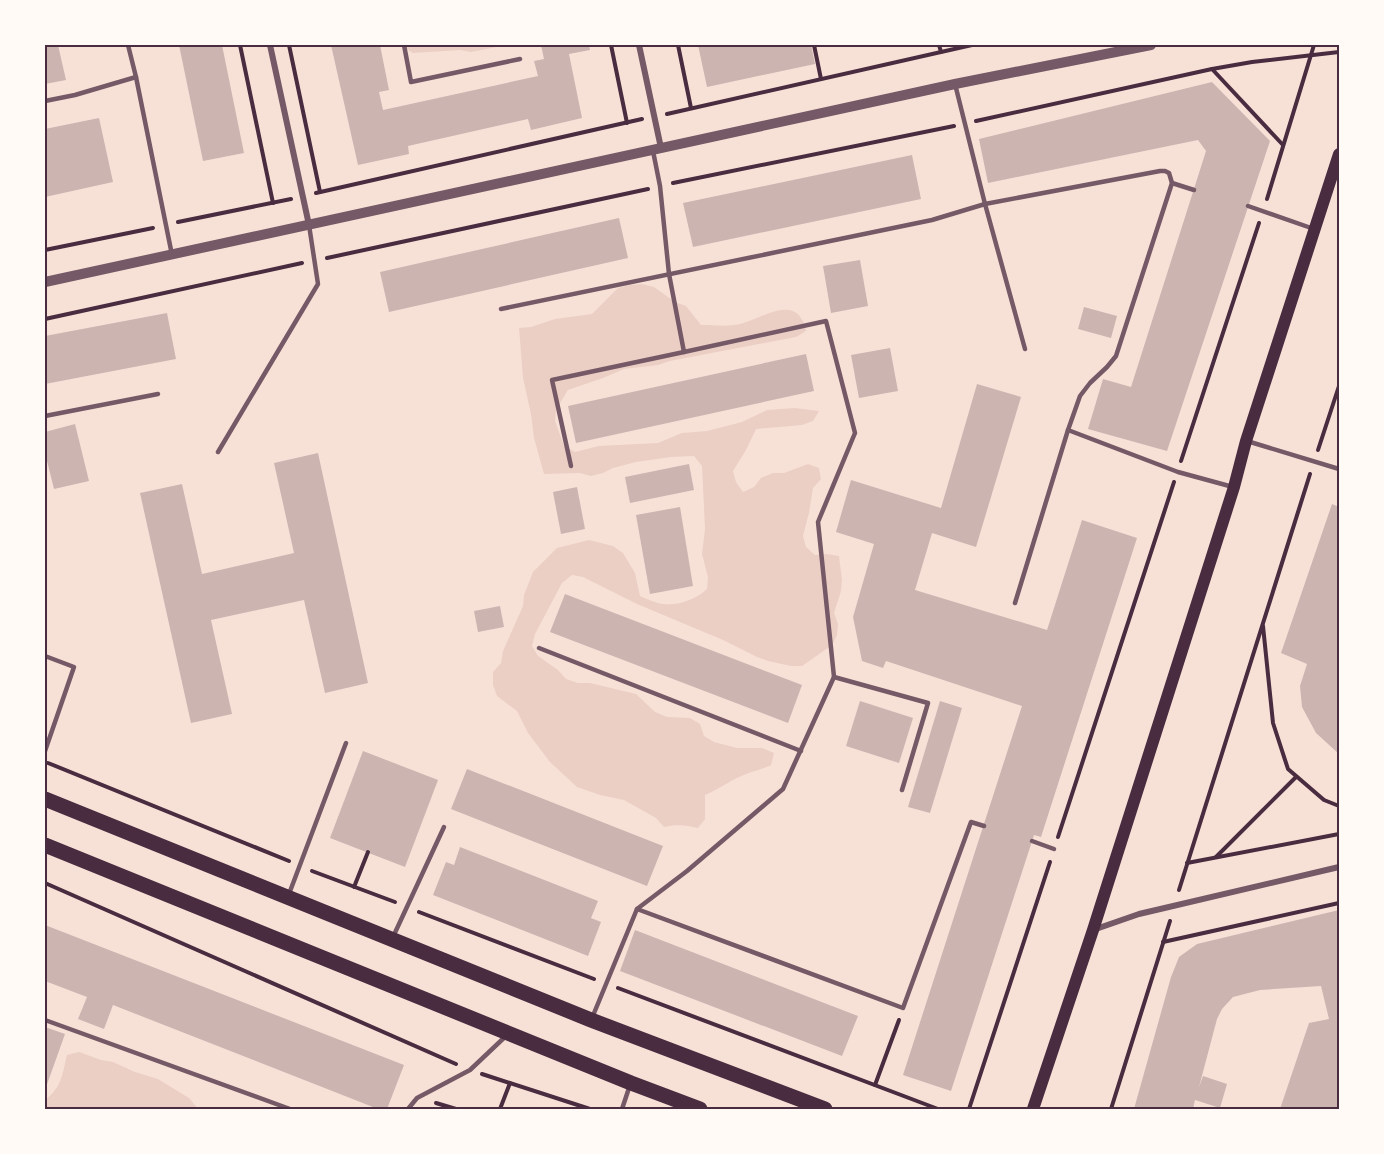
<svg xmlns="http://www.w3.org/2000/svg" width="1384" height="1154" font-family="'Golos Text',sans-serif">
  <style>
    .green { fill: #ebcfc5 }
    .building { fill: #ccb4b1 }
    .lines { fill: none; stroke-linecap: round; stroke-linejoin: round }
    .path { stroke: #4a2c40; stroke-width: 4 }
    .service { stroke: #755966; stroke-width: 4.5 }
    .minor { stroke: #755966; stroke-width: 6 }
    .tertiary { stroke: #755966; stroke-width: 10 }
    .secondary { stroke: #4a2c40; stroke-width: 12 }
    .primary { stroke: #4a2c40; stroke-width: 15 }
    .neatline { fill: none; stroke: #4a2c40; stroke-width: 2 }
  </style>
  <rect width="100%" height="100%" fill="#f7e1d7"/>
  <g class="green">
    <polygon points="401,45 507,45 471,52 460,50 413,53"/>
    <path d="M642,284L654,287L675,302L686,306L701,325C714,325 728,327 740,324C765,317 798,292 806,331L796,337L670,361L658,365L624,369L603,378L568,390L556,410L555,421L564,446L575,452L599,446L658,443L682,433L707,431L742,422L767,410L795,408L819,411L813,421L802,425L756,429L746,450L733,471L736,482L743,492L754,487L761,478L773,473H784L808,464L819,468L821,479L813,488L809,513L803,536L806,547L815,555L827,554L839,556L842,580L841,591L834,613L838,624L837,635L832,645L802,666H791L768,661L757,657L723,640L637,604L583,577L572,575L562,583L535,634L532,646L538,656L558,670L566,679L578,683H590L636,694L655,712L667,717L690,718L700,724L704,736L714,742L737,748H762L774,753L771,765C763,769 757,770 749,773C733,778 720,789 705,795V819L698,828C686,825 676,824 664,827L656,818L624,800L600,795L577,787L550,762L528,733L517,711L497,696L493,685V672L501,663L503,651L523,606L524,595L533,572L557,548L589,540L613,546L623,553L635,573L640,596C647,599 655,603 663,604C679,606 696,599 707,589L708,577L702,554L705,529L702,466L694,456L671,457L636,462L613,468L603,473L591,476L580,473L544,474L534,438L531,414L523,378L519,328L531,327L555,319L592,314L618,288L630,285Z"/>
    <path d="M79,1052L101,1060L113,1062L135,1072L158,1079L189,1098L198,1109H45V1100C62,1087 62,1075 67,1055Z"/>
  </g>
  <g class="building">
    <polygon points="45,45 58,45 66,80 45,84"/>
    <polygon points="179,45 222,45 244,153 203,161"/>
    <polygon points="331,45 380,45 389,90 379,92 383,110 538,76 534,61 544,59 541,45 589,45 590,50 569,54 582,118 531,130 528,119 408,146 409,154 358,165"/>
    <polygon points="698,45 811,45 815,64 707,87"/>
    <polygon points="1212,82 1270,141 1167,451 1088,429 1103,379 1131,387 1206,151 1198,140 988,183 979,139"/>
    <polygon points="99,118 113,182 45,197 45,129"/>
    <polygon points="912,155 921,199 693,247 683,203"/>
    <polygon points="619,218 628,258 389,312 380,272"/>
    <polygon points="860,260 868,306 831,313 823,266"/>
    <polygon points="1084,307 1117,316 1111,338 1078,329"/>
    <polygon points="167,313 176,359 45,384 45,336"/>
    <polygon points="890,348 898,391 859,398 851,355"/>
    <polygon points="806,354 814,391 576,443 568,406"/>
    <polygon points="977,384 1021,397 976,547 932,533 915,590 1047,630 1082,520 1137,538 1041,837 1034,835 951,1091 903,1075 1022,706 886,661 883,668 862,661 853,617 874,544 836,532 851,480 941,508"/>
    <polygon points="75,424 89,481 54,489 45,453 45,432"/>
    <polygon points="318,453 368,683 325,693 304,600 211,620 232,714 191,723 140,493 182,484 202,574 294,553 274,463"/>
    <polygon points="689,464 694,490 630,503 625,477"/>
    <polygon points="577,487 585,529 561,534 553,492"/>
    <polygon points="1332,504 1339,507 1339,648 1337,654 1339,655 1339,754 1316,733 1302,707 1300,686 1307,664 1281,653"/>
    <polygon points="680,507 693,586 650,594 636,515"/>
    <polygon points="565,594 802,685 788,723 550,632"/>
    <polygon points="500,606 504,627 478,632 474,611"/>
    <polygon points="860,701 913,718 899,763 846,746"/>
    <polygon points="940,701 962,708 930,813 908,807"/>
    <polygon points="363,751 438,780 405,867 330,838"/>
    <polygon points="467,769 663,846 647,886 451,809"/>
    <polygon points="460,847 598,901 591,918 601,922 588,956 433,895 446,862 454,865"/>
    <polygon points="1339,910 1339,1106 1338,1109 1280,1109 1309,1023 1329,1019 1321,986 1260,990 1233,997 1222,1009 1217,1019 1199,1087 1203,1076 1227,1084 1220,1108 1195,1100 1193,1109 1134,1109 1171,977 1179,957 1197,944"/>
    <polygon points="45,925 404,1065 387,1109 378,1109 113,1005 104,1029 78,1019 87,997 45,981"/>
    <polygon points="635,930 858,1016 842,1056 620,971"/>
    <polygon points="45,1027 65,1034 45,1090"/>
  </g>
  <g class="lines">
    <g class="path">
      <polyline points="240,45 273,203"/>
      <polyline points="289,45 320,192"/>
      <polyline points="611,45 627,123"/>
      <polyline points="678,45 691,108"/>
      <polyline points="814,45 821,79"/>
      <polyline points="939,45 941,52"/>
      <polyline points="1212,69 1283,145"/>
      <polyline points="667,114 972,45"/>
      <polyline points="976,121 1212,69 1252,62 1339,52"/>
      <polyline points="673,183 954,126"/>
      <polyline points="316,193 642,119"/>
      <polyline points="1267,199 1314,45"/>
      <polyline points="178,222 291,199"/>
      <polyline points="45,250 153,228"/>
      <polyline points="327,258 648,189"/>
      <polyline points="45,319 302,263"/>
      <polyline points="1318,450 1339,386"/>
      <polyline points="1181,461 1259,223"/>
      <polyline points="1263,626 1273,723 1288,769 1324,800 1339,806"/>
      <polyline points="48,763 289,861"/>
      <polyline points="1058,837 1174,482"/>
      <polyline points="1216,857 1296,777"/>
      <polyline points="1187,863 1339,834"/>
      <polyline points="312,871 395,902"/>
      <polyline points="45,883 456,1064"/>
      <polyline points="354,887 368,852"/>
      <polyline points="1179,890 1310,474"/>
      <polyline points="419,912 594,979"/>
      <polyline points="1163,942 1339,903"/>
      <polyline points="618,988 938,1109"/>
      <polyline points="482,1074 590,1109"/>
      <polyline points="875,1085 899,1020"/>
      <polyline points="436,1103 456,1109"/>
      <polyline points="500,1109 510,1083"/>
      <polyline points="969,1109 1050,862"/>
      <polyline points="1111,1109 1170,921"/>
    </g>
    <g class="service">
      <polyline points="128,45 136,77 172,255"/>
      <polyline points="404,45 411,82 520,59"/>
      <polyline points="955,84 985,204 1160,171 1165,171 1169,173 1172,183 1116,356 1107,367 1090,383 1080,396 1068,430 1015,603"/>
      <polyline points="45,101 75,95 136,77"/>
      <polyline points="1172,183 1194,190"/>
      <polyline points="1248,206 1314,229"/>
      <polyline points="501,309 932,220 985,204 1025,349"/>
      <polyline points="45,416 158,394"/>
      <polyline points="1068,430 1178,472 1233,487"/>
      <polyline points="1247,441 1339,469"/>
      <polyline points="218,452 318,284 309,225"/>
      <polyline points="571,466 552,380 684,352"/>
      <polyline points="539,648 801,751"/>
      <polyline points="45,656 74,667 45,751"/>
      <polyline points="834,677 928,703 902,790"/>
      <polyline points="1032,841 1054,849"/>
      <polyline points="289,894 346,743"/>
      <polyline points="637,909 903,1008 971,822 984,826"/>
      <polyline points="393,937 444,827"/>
      <polyline points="592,1018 637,909 687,871 783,789 834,677 818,522 855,433 826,321 684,352 669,274 660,186 653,151"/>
      <polyline points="45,1020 290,1109"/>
      <polyline points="408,1109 417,1098 470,1070 507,1035"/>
      <polyline points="622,1109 630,1085"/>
    </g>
    <g class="minor">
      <polyline points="270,45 309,225"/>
      <polyline points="639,45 661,148"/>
      <polyline points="1093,930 1139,914 1339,867"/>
    </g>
    <polyline class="tertiary" points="45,282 955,84 1151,45"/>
    <polyline class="secondary" points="1033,1109 1093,930 1234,487 1246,441 1339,154"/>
    <g class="primary">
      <polyline points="45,799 591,1020 825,1109"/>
      <polyline points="45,845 631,1083 700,1109"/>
    </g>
  </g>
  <rect width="1384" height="1154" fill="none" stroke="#fffaf5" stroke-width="93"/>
  <rect x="46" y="46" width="1292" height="1062" class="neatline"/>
</svg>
